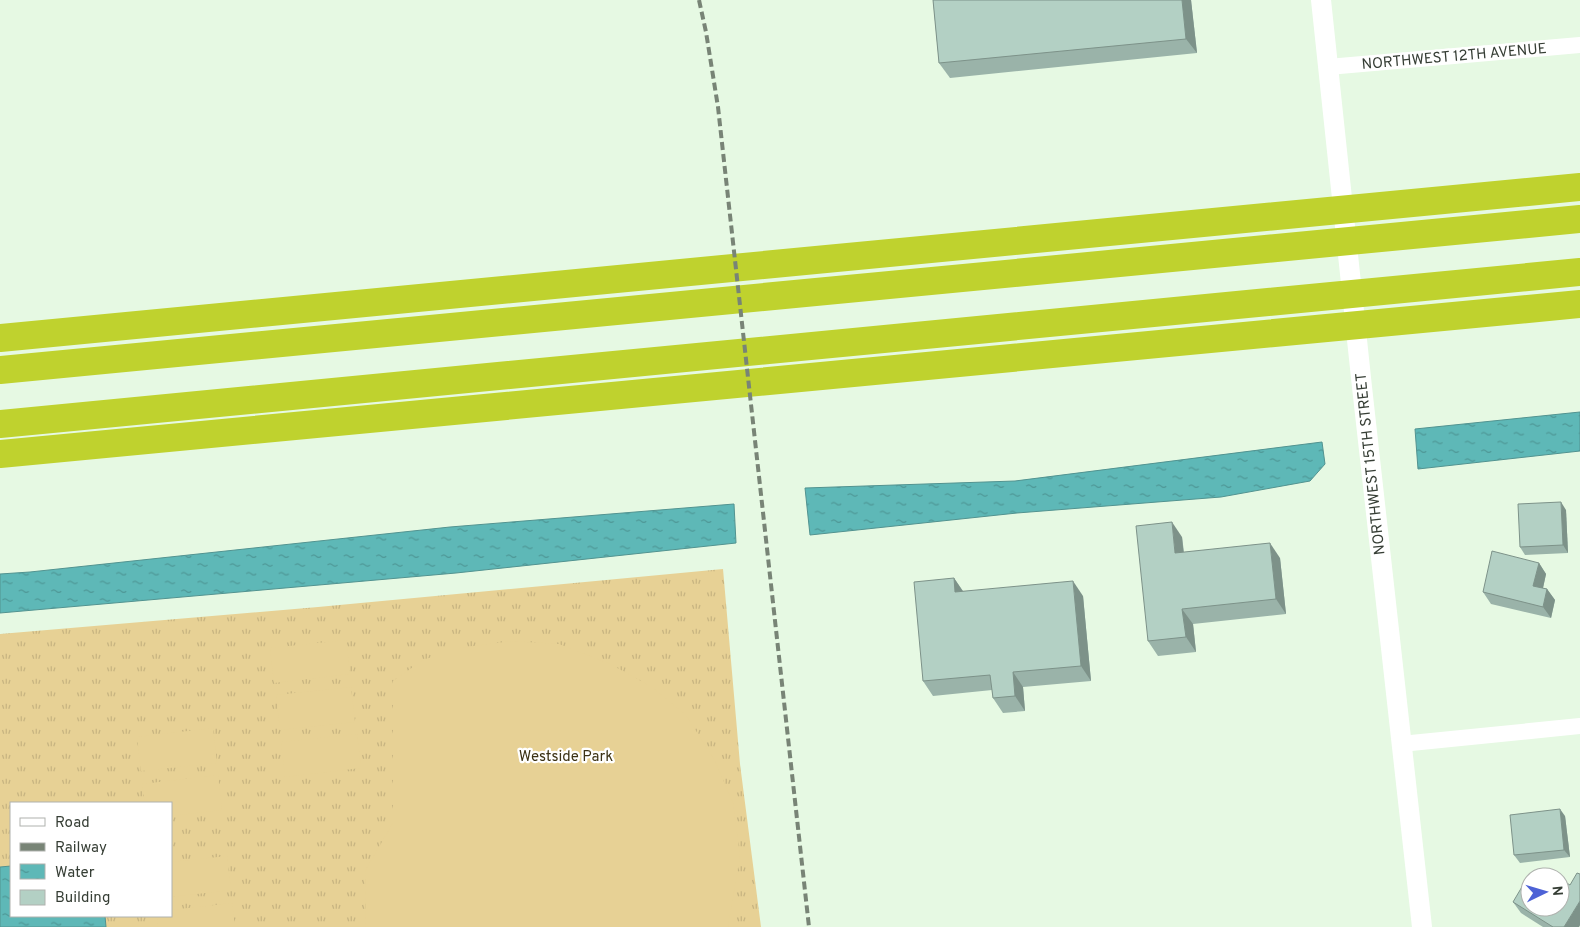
<svg xmlns="http://www.w3.org/2000/svg" width="1580" height="927" font-family="Overpass,sans-serif">
  <style>
    .grass { fill: url(#grass-tufts); fill-rule: evenodd }
    .garden { fill: #e7d195 }
    .water { fill: url(#water-ripples); stroke: #529390 }
    .lines { fill: none; stroke-linecap: round; stroke-linejoin: round }
    .minor { stroke: #fff; stroke-width: 16 }
    .tertiary { stroke: #fff; stroke-width: 20 }
    .motorway { stroke: #bfd22e; stroke-width: 28 }
    .rail { stroke: #788476; stroke-width: 4; stroke-dasharray: 8 4; stroke-linecap: butt }
    .wall { fill: #9ab3a9 }
    .shaded-wall { fill: #7d9289 }
    .building { fill: #b3d0c4; stroke: #7d9289 }
    .labels { text-anchor: middle; stroke-width: 4.5; stroke-linejoin: round; paint-order: stroke }
    .street-label { font-size: 15px; fill: #363e35; stroke: #fff }
    .park-label { font-size: 15px; fill: #3c3215; stroke: #fff }
  </style>
  <defs>
    <pattern id="grass-tufts" width="24" height="20" patternUnits="userSpaceOnUse" patternTransform="scale(1.25)"><rect width="24" height="20" fill="#e7d195"/><path d="M3 7l-1-3M5 7V3M7 7l1-3M15 17l-1-3M17 17v-4M19 17l1-3" fill="none" stroke="#c7b481"/></pattern>
    <pattern id="water-ripples" width="26" height="14" patternUnits="userSpaceOnUse" patternTransform="scale(1.25)"><rect width="26" height="14" fill="#5eb8b7"/><path d="M2 4q2-2 4 0t4 0M15 11q2-2 4 0t4 0" fill="none" stroke="#4e9796"/></pattern>
  </defs>
  <rect width="100%" height="100%" fill="#e6f9e3"/>
  <path class="grass" d="M723,569L740,764L761,927H0V634L318,607ZM11,803H171V916H11Z"/>
  <g class="garden">
    <polygon points="346,640 350,674 274,683 270,648"/>
    <polygon points="511,641 559,644 610,664 652,687 686,715 715,761 733,803 740,856 728,927 366,927 365,871 393,823 393,681 423,660 459,648"/>
    <polygon points="351,687 355,722 280,730 276,695"/>
    <polygon points="213,728 217,763 141,771 137,737"/>
    <polygon points="357,734 361,768 285,777 281,742"/>
    <polygon points="218,775 222,810 171,816 171,803 145,803 142,784"/>
    <polygon points="227,856 231,890 171,897 171,862"/>
    <polygon points="232,903 235,927 158,927 157,916 171,916 171,910"/>
  </g>
  <g class="water">
    <polygon points="1580,412 1580,451 1418,469 1415,429"/>
    <polygon points="1322,442 1325,464 1310,481 1221,497 1017,513 810,535 805,488 1015,481"/>
    <polygon points="734,504 736,543 456,573 0,613 0,574 30,572 450,527"/>
    <polygon points="11,866 11,916 105,916 106,927 0,927 0,867"/>
  </g>
  <g class="lines">
    <g class="minor">
      <polyline points="1328,67 1580,45"/>
      <polyline points="1401,744 1580,726"/>
    </g>
    <polyline class="tertiary" points="1321,0 1362,387 1422,927"/>
    <g class="motorway">
      <polyline points="0,338 1580,187"/>
      <polyline points="0,370 1580,219"/>
      <polyline points="0,424 1580,272"/>
      <polyline points="0,454 1580,304"/>
    </g>
    <polyline class="rail" points="699,0 706,32 718,107 809,927"/>
  </g>
  <g class="wall">
    <polygon points="933,0 1191,0 1197,53 950,78 939,63"/>
    <polygon points="1566,510 1568,553 1525,555 1520,547"/>
    <polygon points="1182,537 1184,552 1280,558 1286,614 1193,624 1196,652 1158,656 1148,641"/>
    <polygon points="1539,563 1546,574 1543,588 1547,589 1555,600 1551,618 1491,604 1483,592"/>
    <polygon points="954,578 963,591 1083,596 1091,681 1023,687 1025,711 1003,713 993,698 992,690 933,696 923,681"/>
    <polygon points="1565,816 1570,857 1520,863 1514,855"/>
    <polygon points="1513,902 1580,925 1579,927 1543,927 1521,913"/>
  </g>
  <g class="shaded-wall">
    <polygon points="1182,0 1191,0 1197,53 1186,39"/>
    <polygon points="1561,502 1566,510 1568,553 1563,545"/>
    <polygon points="1172,522 1182,537 1185,568 1175,553"/>
    <polygon points="1270,543 1280,558 1286,614 1276,599"/>
    <polygon points="1539,563 1546,574 1541,597 1533,586"/>
    <polygon points="954,578 964,593 955,592"/>
    <polygon points="1073,581 1083,596 1091,681 1081,666"/>
    <polygon points="1547,589 1555,600 1551,618 1543,607"/>
    <polygon points="1182,609 1193,624 1196,652 1186,637"/>
    <polygon points="1013,672 1023,687 1025,711 1015,696"/>
    <polygon points="1560,809 1565,816 1570,857 1564,850"/>
    <polygon points="1580,901 1580,925 1579,927 1564,927"/>
  </g>
  <g class="building">
    <polygon points="933,0 1182,0 1186,39 939,63"/>
    <polygon points="1561,502 1563,545 1520,547 1518,504"/>
    <polygon points="1172,522 1175,553 1270,543 1276,599 1182,609 1186,637 1148,641 1136,526"/>
    <polygon points="1492,551 1539,563 1533,586 1547,589 1543,607 1483,592"/>
    <polygon points="954,578 955,592 1073,581 1081,666 1013,672 1015,696 993,698 990,675 923,681 914,582"/>
    <polygon points="1560,809 1564,850 1514,855 1510,815"/>
    <polygon points="1577,873 1580,874 1580,901 1564,927 1553,927 1513,902 1526,880 1530,883 1530,907 1560,907 1560,879 1570,885"/>
    <polygon points="1552,874 1557,877 1550,877"/>
  </g>
  <g class="labels">
    <g class="street-label">
      <text transform="translate(1454 56) rotate(-5)" y="5">NORTHWEST 12TH AVENUE</text>
      <text transform="translate(1370 464) rotate(-96)" y="5">NORTHWEST 15TH STREET</text>
    </g>
    <g class="park-label">
      <text x="566" y="761">Westside Park</text>
    </g>
  </g>
  <rect x="10" y="802" width="162" height="115" fill="#ffffff" stroke="#afb2ae"/>
  <rect x="20" y="818" width="25" height="8" fill="#ffffff" stroke="#afb2ae"/>
  <text x="55" y="827" font-size="15" fill="#363e35">Road</text>
  <rect x="20" y="843" width="25" height="8" fill="#788476" stroke="#afb2ae"/>
  <text x="55" y="852" font-size="15" fill="#363e35">Railway</text>
  <rect x="20" y="864" width="25" height="15" fill="url(#water-ripples)" stroke="#afb2ae"/>
  <text x="55" y="877" font-size="15" fill="#363e35">Water</text>
  <rect x="20" y="890" width="25" height="15" fill="#b3d0c4" stroke="#afb2ae"/>
  <text x="55" y="902" font-size="15" fill="#363e35">Building</text>
  <g transform="translate(1545 892) rotate(85)"><circle r="24" fill="#ffffff" stroke="#afb2ae"/>
  <path d="M0-4L9 19L0 12L-9 19Z" fill="#4d62d6"/>
  <text y="-8" font-size="14" font-weight="bold" text-anchor="middle" fill="#363e35">N</text>
  </g>
</svg>
